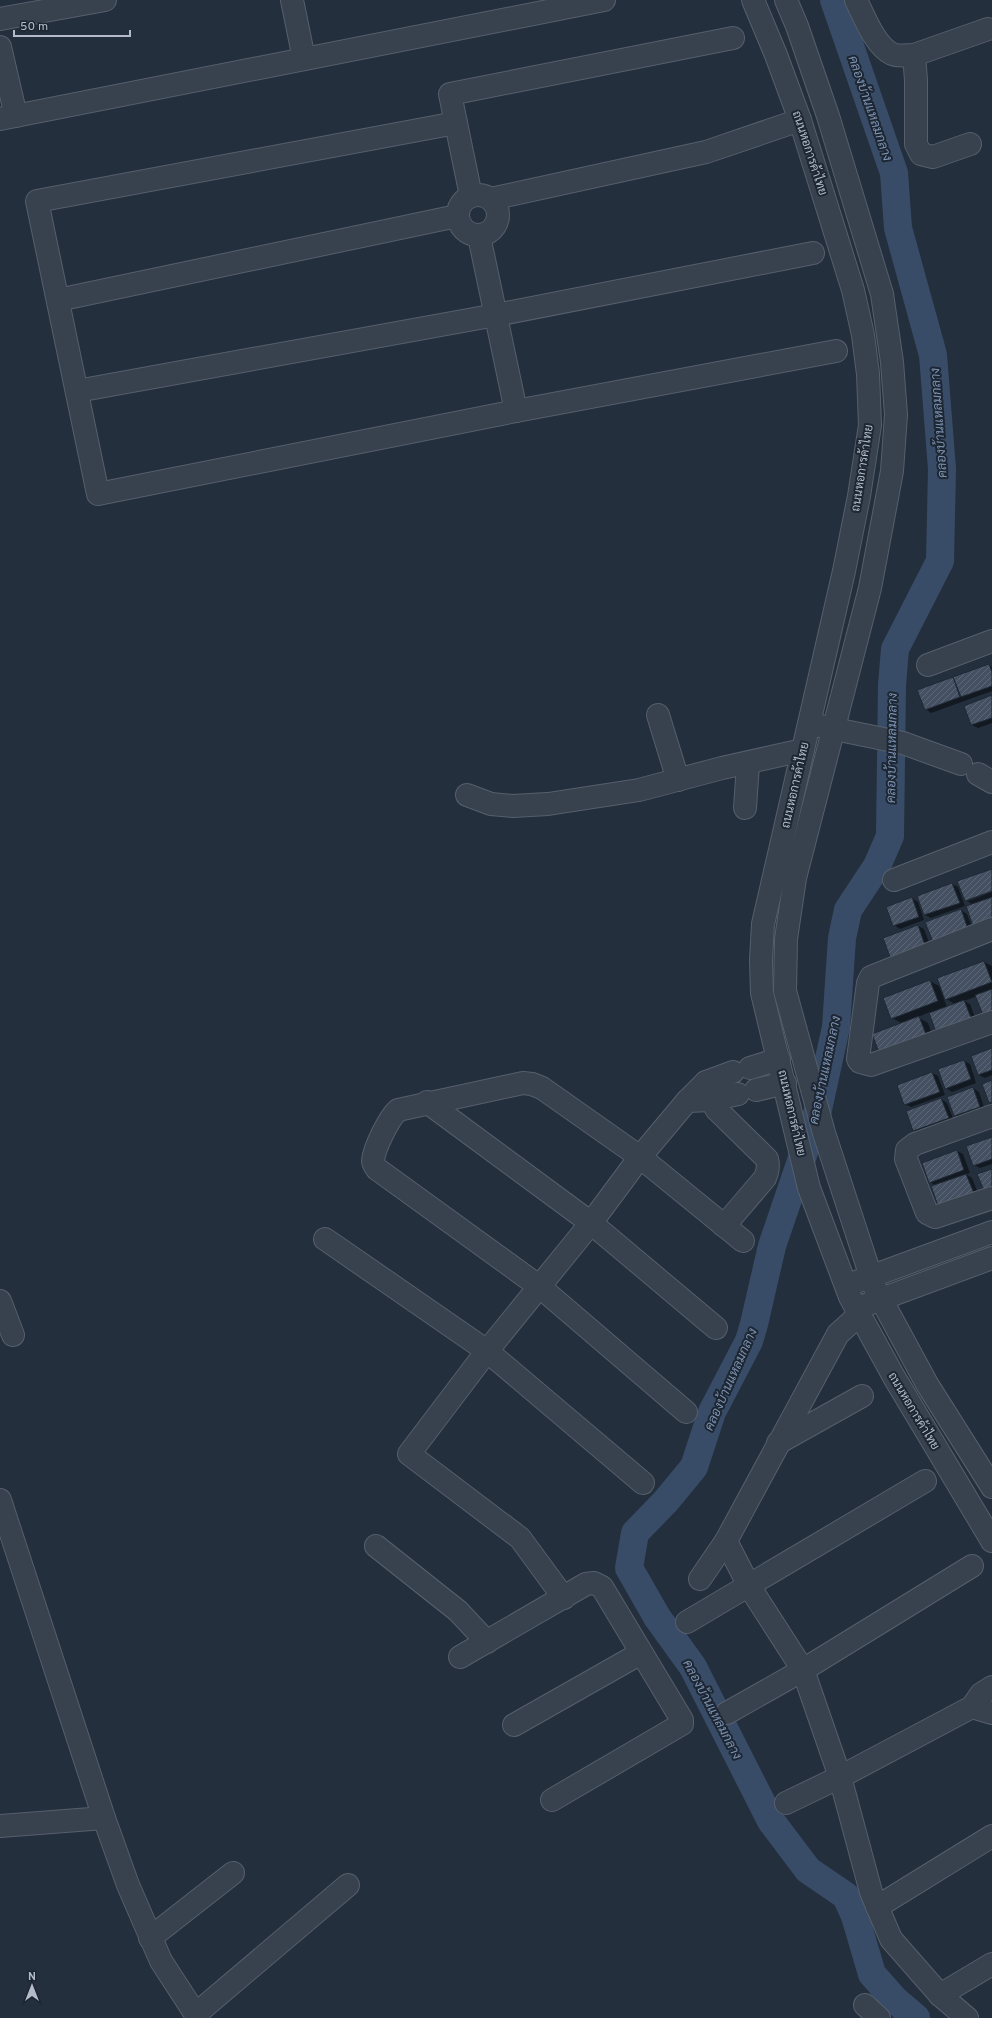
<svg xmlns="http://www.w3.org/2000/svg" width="992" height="2018" font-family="Overpass,Sarabun,sans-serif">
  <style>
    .shadow { fill: #0007 }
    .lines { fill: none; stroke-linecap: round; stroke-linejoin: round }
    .river { stroke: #394c67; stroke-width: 28 }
    .building { fill: url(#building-hatch); stroke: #1f2835 }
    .minor-casing { stroke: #565f6c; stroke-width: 24 }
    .minor { stroke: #38414e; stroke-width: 22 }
    .labels { text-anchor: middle; stroke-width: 4; stroke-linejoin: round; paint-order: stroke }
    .street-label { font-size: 12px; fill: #b4bcc9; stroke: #1d2633 }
    .water-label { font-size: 13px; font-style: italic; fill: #7c92b1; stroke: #1d2633 }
  </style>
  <defs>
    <pattern id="building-hatch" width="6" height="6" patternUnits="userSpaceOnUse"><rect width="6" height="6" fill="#455162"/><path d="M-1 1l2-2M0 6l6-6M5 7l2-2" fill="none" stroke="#5d6877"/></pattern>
  </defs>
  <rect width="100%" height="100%" fill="#242f3e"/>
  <g class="shadow">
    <polygon points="989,665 992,667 992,691 931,713 926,709 919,691"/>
    <polygon points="992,696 992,723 978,728 972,725 965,706"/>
    <polygon points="992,870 992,890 968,899 968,901 992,892 992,924 973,905 966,900"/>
    <polygon points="952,884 958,887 965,906 931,918 925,915 918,896"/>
    <polygon points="912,898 918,902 924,920 900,929 894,925"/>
    <polygon points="961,910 967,914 974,932 940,945"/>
    <polygon points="918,926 924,929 931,948 897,960 891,957 884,938"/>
    <polygon points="984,962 992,966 992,1017 977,996 964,1001 970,1004 977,1023 937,1032 930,1012 918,1017 928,1023 935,1042 892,1018 930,981 939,986 947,1007 955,1004 946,999 939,979"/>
    <polygon points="992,1049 992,1075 985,1078 979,1075 972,1057"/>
    <polygon points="964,1061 970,1064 976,1083 952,1092 946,1088"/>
    <polygon points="932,1073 938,1076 945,1095 911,1107 905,1104 898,1085"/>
    <polygon points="973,1088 979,1092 985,1110 961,1119 955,1115"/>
    <polygon points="941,1099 947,1103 954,1121 920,1133 914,1130"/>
    <polygon points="992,1138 992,1164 980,1168 974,1165"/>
    <polygon points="957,1151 963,1154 970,1173 966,1174 972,1178 979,1196 936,1186 930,1182"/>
  </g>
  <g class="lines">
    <polyline class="river" points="834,0 894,173 898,228 933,355 942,469 940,561 895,649 892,685 890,836 877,866 848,910 842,938 836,1027 817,1114 772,1246 754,1324 749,1341 712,1412 694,1467 666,1501 635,1533 629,1568 657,1617 693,1667 771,1821 808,1870 846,1896 855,1916 872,1974 895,2000 916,2018"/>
  </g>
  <g class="building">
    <polygon points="989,664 992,672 992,686 961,697 953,677"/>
    <polygon points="953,677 960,697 925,710 917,690"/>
    <polygon points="992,695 992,718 971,725 964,706"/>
    <polygon points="992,869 992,891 965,901 957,881"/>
    <polygon points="952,883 960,903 924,915 917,896"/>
    <polygon points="912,897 919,917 893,926 886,907"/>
    <polygon points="992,897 992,919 973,926 966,906"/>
    <polygon points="961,909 968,929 933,942 925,922"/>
    <polygon points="918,925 925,945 890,957 883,938"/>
    <polygon points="984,961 992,982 945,1000 937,978"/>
    <polygon points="930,980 938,1001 891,1019 883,998"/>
    <polygon points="992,989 992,1012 983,1015 975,995"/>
    <polygon points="964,1000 972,1020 936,1032 929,1013"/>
    <polygon points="919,1016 927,1037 880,1055 872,1034"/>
    <polygon points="992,1048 992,1070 978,1075 971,1056"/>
    <polygon points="964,1060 971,1079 945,1089 938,1069"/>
    <polygon points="932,1072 940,1092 904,1105 897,1085"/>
    <polygon points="992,1080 992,1102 989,1103 982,1084"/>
    <polygon points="973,1087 980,1107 954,1116 947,1097"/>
    <polygon points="941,1098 949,1118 913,1131 906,1111"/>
    <polygon points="992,1137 992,1159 973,1166 966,1146"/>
    <polygon points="957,1150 964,1170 929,1183 922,1163"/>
    <polygon points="992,1169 992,1191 985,1193 977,1174"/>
    <polygon points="966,1174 974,1193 938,1206 931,1186"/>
  </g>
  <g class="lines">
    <defs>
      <g id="minor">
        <polyline points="292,0 304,59"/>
        <polyline points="753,0 776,55 800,120 853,290 863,335 868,374 870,425 859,496 844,571 763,924 761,960 762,993 809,1188 850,1297 894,1377 992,1541"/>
        <polyline points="786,0 797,26 828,116 882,294 892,362 896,415 892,471 870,588 795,878 786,939 785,991 824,1133 874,1286 927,1384 992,1487"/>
        <path d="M856,0C864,16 875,46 892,54C899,57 907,55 914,55L988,29"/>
        <polyline points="0,19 105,0"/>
        <polyline points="0,47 16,116"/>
        <polyline points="914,55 916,80 916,144 921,154 933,157 970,144"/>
        <polyline points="0,119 604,0"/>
        <polyline points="456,123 37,201 98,494 516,411 836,351"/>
        <circle cx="478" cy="215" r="20"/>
        <polyline points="471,196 450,94 733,38"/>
        <polyline points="491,199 706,152 800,120"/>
        <polyline points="479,236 516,411"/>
        <polyline points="58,300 457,216"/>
        <polyline points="77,391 496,315 813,253"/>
        <polyline points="928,665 992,641"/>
        <polyline points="658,715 678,780"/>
        <polyline points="820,726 903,743 961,764"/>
        <polyline points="978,774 992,782"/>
        <polyline points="467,795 491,804 513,806 548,804 639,790 722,768 803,750"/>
        <polyline points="745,808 748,764"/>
        <polyline points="894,880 992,842"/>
        <polyline points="992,929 871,977 868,983 858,1059 860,1062 871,1065 992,1022"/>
        <polyline points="750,1068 779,1059"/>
        <polyline points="733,1072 706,1082 687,1101 711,1100 738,1094"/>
        <path d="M706,1082L711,1100L717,1110L767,1159C769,1166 768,1171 765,1178L724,1226"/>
        <polyline points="756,1090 785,1083"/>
        <polyline points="427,1102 591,1223 716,1328"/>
        <polyline points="992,1116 915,1144 907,1150 906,1159 927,1213 935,1217 992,1198"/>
        <polyline points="325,1239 487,1351 643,1483"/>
        <polyline points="856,1282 992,1232"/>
        <polyline points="0,1301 13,1335"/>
        <polyline points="868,1304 992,1258"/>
        <polyline points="859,1315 838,1334 726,1541 749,1586 803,1670 840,1777 871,1892 891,1939 940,1995 967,2018"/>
        <path d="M686,1412L540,1287L377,1169C375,1166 373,1164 373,1161C374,1148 389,1118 398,1110L523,1083L532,1084L542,1088L640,1157L743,1241"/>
        <polyline points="778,1443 862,1396"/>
        <polyline points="0,1500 104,1818 128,1885 161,1961 198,2018"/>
        <polyline points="376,1546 458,1611 487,1642"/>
        <polyline points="700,1579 726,1541"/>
        <polyline points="564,1598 520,1538 409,1454 487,1351 591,1223 640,1157 687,1101"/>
        <polyline points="687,1622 925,1481"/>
        <polyline points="460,1657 586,1584 594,1583 602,1587 682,1720 682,1724 552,1800"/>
        <polyline points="972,1707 992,1713"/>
        <polyline points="727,1713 803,1670 972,1566"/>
        <polyline points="514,1725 641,1653"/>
        <polyline points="786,1803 840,1777 972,1707 981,1694 992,1687"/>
        <polyline points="0,1826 104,1818"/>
        <polyline points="877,1907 992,1836"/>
        <polyline points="150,1938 233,1873"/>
        <polyline points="940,1995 992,1964"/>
        <polyline points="865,2005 879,2018"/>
        <polyline points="196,2014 348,1885"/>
      </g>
    </defs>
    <use href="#minor" class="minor-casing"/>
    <use href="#minor" class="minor"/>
  </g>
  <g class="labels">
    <g class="street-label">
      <text transform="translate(810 153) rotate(72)" y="4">ถนนหอการค้าไทย</text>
      <text transform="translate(862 468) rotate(-81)" y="4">ถนนหอการค้าไทย</text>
      <text transform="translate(795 785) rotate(-77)" y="4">ถนนหอการค้าไทย</text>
      <text transform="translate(792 1113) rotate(77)" y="4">ถนนหอการค้าไทย</text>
      <text transform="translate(914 1411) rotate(59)" y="4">ถนนหอการค้าไทย</text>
    </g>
    <g class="water-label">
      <text transform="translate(871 108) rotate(71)" y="5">คลองบ้านแหลมกลาง</text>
      <text transform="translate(938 423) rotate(-94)" y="5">คลองบ้านแหลมกลาง</text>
      <text transform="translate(891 748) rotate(-89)" y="5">คลองบ้านแหลมกลาง</text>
      <text transform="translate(824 1070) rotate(-78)" y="5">คลองบ้านแหลมกลาง</text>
      <text transform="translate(730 1379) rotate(-66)" y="5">คลองบ้านแหลมกลาง</text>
      <text transform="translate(713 1709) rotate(62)" y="5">คลองบ้านแหลมกลาง</text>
    </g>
  </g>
  <g transform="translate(32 1986)" stroke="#1d2633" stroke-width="3" paint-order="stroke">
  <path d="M0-3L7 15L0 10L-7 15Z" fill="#b4bcc9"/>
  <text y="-6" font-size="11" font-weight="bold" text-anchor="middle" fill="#b4bcc9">N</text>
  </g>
  <path d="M14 30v6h116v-6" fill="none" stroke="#b4bcc9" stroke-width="2"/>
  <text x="20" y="30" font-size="12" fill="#b4bcc9" stroke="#1d2633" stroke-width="3" paint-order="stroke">50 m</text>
</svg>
